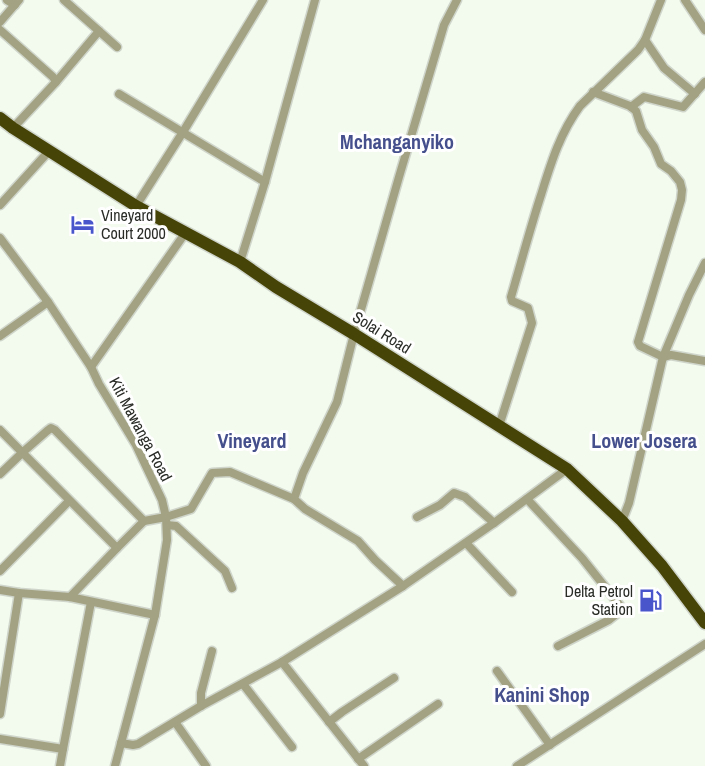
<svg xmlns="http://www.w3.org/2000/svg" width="705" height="766" font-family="'Archivo Narrow',sans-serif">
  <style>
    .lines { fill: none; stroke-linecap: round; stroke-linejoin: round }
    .minor-casing { stroke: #cfd5ca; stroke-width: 11 }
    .highway-casing { stroke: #cfd5ca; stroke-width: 15 }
    .minor { stroke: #a3a384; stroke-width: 8 }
    .highway { stroke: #474408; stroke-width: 12 }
    .labels { text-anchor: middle; stroke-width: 6; stroke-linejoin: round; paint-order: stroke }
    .poi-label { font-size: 16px; fill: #292c27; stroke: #fff; text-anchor: start }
    .street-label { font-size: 16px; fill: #292c27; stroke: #fff }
    .quarter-label { font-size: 20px; font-weight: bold; fill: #444f8c; stroke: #fff }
  </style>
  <rect width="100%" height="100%" fill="#f3faee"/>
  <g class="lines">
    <defs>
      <g id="minor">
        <polyline points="7,0 15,5"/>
        <polyline points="64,0 117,47"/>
        <polyline points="685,0 705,30"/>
        <polyline points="0,22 19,0"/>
        <polyline points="0,30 53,77 56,82 13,128"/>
        <polyline points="645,40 664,68 695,94"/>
        <polyline points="56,82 99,31"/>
        <polyline points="593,92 630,106 636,111 642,130 654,147 661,164 671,171 680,182 682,190 681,200 638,342 640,346 663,357 671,355 705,361"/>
        <polyline points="119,94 265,182"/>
        <polyline points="631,107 644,97 683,107 705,82"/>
        <polyline points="0,205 50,150"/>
        <polyline points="136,206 183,132 263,0"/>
        <polyline points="0,238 48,302 91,367 99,384 136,445 162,500 166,517 167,540 155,615 115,766"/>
        <polyline points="240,262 265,182 315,0"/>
        <polyline points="0,336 48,302"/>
        <polyline points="91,367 186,232"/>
        <path d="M499,426L532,323L528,308L512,301L511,297C521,263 530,229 541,195C551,163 560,133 580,106L638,50L645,40L661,0"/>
        <polyline points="0,430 117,548"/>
        <polyline points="0,474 23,452 47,431 51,428 55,430 144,521 117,548 70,597"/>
        <polyline points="527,499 582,558 621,607 619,612 609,620 558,646"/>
        <polyline points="417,517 440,505 454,493 465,497 494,523"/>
        <polyline points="144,521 166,517 191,509 212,473 230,472 294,499"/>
        <polyline points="622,521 629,503 663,357 689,295 705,263"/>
        <polyline points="167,525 176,526 225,571 232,588"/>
        <polyline points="466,543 512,592"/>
        <polyline points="0,571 69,501"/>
        <polyline points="403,586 375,560 358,541 305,509 294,499 303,473 337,402 354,334 399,177 444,25 457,0"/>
        <polyline points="0,590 19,593 70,597 155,615"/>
        <polyline points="282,662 364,766"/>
        <polyline points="497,671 550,745"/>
        <polyline points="243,684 292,747"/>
        <polyline points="201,706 201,693 212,651"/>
        <polyline points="0,714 19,593"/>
        <polyline points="175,722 206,766"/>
        <polyline points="329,722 342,712 394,678"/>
        <polyline points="0,739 63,749 91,602"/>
        <polyline points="121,743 133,745 138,744 201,706 282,662 403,586 494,523 567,469"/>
        <polyline points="358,759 438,704"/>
        <polyline points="60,766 63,749"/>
        <polyline points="517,766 705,644"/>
      </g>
      <polyline id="highway" points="0,118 13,128 136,206 240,262 276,287 354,334 567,469 622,521 662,566 705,623"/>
    </defs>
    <use href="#minor" class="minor-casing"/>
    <use href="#highway" class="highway-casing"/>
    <use href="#minor" class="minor"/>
    <use href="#highway" class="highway"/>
  </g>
  <defs>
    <symbol id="hotel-bare" viewBox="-9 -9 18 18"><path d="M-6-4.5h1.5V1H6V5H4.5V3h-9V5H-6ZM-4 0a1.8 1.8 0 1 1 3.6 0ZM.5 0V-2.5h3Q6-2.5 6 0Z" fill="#4955ca" stroke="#fff" stroke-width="2.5" paint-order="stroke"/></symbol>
    <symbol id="fuel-bare" viewBox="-9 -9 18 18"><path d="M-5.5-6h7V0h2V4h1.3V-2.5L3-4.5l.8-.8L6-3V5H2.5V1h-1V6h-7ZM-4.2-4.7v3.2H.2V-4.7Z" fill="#4955ca" stroke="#fff" stroke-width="2.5" paint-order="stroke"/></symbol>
  </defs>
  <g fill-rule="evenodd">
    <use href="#hotel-bare" x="66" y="208" width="33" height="33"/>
    <use href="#fuel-bare" x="634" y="584" width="33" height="33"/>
  </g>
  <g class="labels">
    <g class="poi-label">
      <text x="101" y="221">Vineyard<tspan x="101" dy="18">Court 2000</tspan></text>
      <text x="633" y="597" text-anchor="end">Delta Petrol<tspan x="633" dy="18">Station</tspan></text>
    </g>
    <g class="street-label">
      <text transform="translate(382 332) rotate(32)" y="6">Solai Road</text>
      <text transform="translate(141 429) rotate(62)" y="6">Kiti Mawanga Road</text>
    </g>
    <g class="quarter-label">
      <text x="397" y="149">Mchanganyiko</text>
      <text x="252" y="448">Vineyard</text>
      <text x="644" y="448">Lower Josera</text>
      <text x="542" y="702">Kanini Shop</text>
    </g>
  </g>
</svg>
